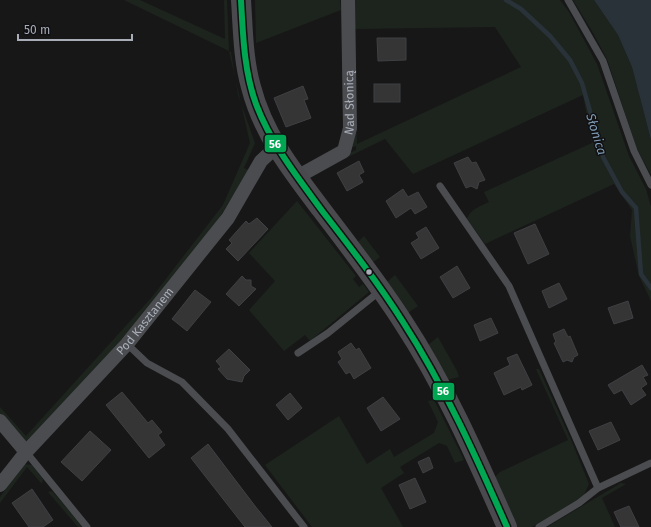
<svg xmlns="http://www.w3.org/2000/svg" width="651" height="527" font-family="'Fira Sans',sans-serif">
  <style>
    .green { fill: #1d241e }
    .water { fill: #2a3239 }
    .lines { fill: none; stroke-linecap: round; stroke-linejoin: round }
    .stream { stroke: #2a3239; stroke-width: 4.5 }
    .building { fill: #353536; stroke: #3f4043 }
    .lane { stroke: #4b4c50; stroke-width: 7 }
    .street { stroke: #4b4c50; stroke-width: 14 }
    .secondary { stroke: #4a4a4e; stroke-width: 20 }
    .bus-1-casing { stroke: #111113; stroke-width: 9 }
    .bus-1 { stroke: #00a651; stroke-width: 6 }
    .bus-dot { fill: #a8adb8; stroke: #111113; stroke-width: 1.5 }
    .labels { text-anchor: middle; stroke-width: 3; stroke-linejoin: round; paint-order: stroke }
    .street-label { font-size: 12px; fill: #a8adb8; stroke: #111113 }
    .water-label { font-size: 13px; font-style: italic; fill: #7f9bb3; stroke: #111113 }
    .line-badge { stroke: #111113; stroke-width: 1.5 }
    .badge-label { font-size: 11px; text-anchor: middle; font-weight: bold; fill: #fff }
  </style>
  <rect width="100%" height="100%" fill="#171717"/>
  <g class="green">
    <polygon points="124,0 140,0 225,39 224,0 227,0 229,51 231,52 238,95 255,143 244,168 249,170 216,223 122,340 29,441 25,442 0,414 0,407 26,436 152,297 223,205 250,143 229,51"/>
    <polygon points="255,0 340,0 341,10 256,43"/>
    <path d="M352,0H560L569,12L597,64L629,156L646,189L651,207V301L639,276L630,236L632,210L614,184L485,244L467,219C470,209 481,206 489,202L484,192L592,143L583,95L413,174L385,139L313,174L341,157L356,150V146L347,149L356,114L357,144L521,67L495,27L355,29Z"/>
    <polygon points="573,0 594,0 618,35 632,67 651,140 651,175 637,149 607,59 592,31"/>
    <polygon points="297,201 356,276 353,279 359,287 363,284 369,292 310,341 305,335 284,351 249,310 275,281 249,253"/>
    <polygon points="364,236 380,257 372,263 357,243"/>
    <polygon points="395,275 418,306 408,313 387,282"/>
    <polygon points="438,337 457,371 459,377 447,380 428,345"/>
    <polygon points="536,369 539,369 572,442 589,484 583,497 532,527 515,527 493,479 500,472 568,440"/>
    <polygon points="434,400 464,460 455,463 447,446 439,443 400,467 404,473 381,488 403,527 312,527 265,465 339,416 367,464 390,449 394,457 434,433 438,422 428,401"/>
    <polygon points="24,464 32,465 43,479 42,484 27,467 0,503 0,497"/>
    <polygon points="621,483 626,484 602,498 615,527 547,527"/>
    <polygon points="52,491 83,527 78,527 48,492"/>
  </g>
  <polygon class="water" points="594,0 651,0 651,140 632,67 618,35"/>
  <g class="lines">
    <polyline class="stream" points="506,0 521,9 550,36 570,60 582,83 603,157 622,192 636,208 641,274 651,288"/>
  </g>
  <g class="building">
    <polygon points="377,38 406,38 406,60 378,61"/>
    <rect x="374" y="84" width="26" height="18"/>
    <polygon points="303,86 308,99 304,100 311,118 286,127 274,98"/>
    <polygon points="468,157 472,163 476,162 485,180 479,182 477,189 471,186 466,188 454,163"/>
    <polygon points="359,161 364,172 359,175 363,182 347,191 337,173"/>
    <polygon points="403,189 408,197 418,192 427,207 415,214 411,208 396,218 386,201"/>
    <polygon points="257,218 268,229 238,261 226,249 232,243 229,240 246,221 249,224"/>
    <polygon points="535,224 549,254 528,264 514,233"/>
    <polygon points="426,227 439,248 421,259 411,243 419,238 416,233"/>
    <polygon points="457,266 470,288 453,298 440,277"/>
    <polygon points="242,276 246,280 251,280 251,286 256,289 239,306 226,294"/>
    <polygon points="559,283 567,299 549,308 542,291"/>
    <polygon points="195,290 211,302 187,331 172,319"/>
    <polygon points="628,301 633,318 614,324 608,308"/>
    <polygon points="491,318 498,333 480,341 474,325"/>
    <polygon points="564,329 568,337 570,336 578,355 574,357 572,362 567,360 563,362 554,343 556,342 553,334"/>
    <polygon points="351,343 356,350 359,348 371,368 354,379 350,372 346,374 338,362 342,359 338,352"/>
    <polygon points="229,349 250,370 244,376 242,382 227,379 218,369 221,367 216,361"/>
    <polygon points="517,354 532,385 522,390 521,387 504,395 494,373 510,365 507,358"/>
    <polygon points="642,365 648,375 643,377 647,384 641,388 646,395 631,405 622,390 614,394 608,385"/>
    <polygon points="122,392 148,423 152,420 162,432 158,435 165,445 149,458 106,405"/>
    <polygon points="290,393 302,408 288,420 276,405"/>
    <polygon points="383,397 400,419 381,431 367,408"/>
    <polygon points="611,422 620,440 598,450 589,431"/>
    <polygon points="90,431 111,450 82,481 61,462"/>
    <polygon points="208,444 255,506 272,527 245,527 191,458"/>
    <polygon points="429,457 433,468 423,473 418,462"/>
    <polygon points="415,478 426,502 410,509 399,485"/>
    <polygon points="32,489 53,520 43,527 29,527 12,503"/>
    <polygon points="629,506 639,527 621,527 614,512"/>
  </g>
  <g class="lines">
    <g class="lane">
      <polyline points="568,0 603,61 634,151 651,185"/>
      <polyline points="440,186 509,286 598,488 579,503 539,527"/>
      <polyline points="127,344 147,363 182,382 228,429 304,527"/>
      <polyline points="298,353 328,333 380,291"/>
      <polyline points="26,452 87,527"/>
      <polyline points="598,488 651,463"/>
    </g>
    <g class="street">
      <path id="s1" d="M297,177L344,151L350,128L348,0"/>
      <polyline points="0,421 26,452"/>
      <path id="s2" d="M0,485L26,452L127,344L228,218L261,161L276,147"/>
    </g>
    <path class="secondary" d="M241,0C243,29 243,59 251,87C263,134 292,171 321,209C349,246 378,283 403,322C445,386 476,457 507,527"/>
    <defs>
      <path id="bus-1" d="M241,0C243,35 244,71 256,104C271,144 298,178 323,212C351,248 379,284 403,322C445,387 476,457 507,527"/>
    </defs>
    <use href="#bus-1" class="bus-1-casing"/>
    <use href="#bus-1" class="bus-1"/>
  </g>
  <circle class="bus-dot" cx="369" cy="272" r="3.5"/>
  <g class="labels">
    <g class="street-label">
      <text dy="4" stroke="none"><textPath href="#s1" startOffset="103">Nad Słonicą</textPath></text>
      <text dy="4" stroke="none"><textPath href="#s2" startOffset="219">Pod Kasztanem</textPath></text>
    </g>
    <g class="water-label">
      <text transform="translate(597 134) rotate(73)" y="5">Słonica</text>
    </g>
  </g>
  <g class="line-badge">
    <rect x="264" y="134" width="23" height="19" rx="4" fill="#00a651"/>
    <rect x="432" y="382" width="23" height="19" rx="4" fill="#00a651"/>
  </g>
  <g class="badge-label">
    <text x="275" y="148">56</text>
    <text x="443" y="395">56</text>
  </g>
  <path d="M18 34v6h114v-6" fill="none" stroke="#a8adb8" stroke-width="2"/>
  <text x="24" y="34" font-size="12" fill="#a8adb8" stroke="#111113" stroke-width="3" paint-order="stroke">50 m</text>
</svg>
